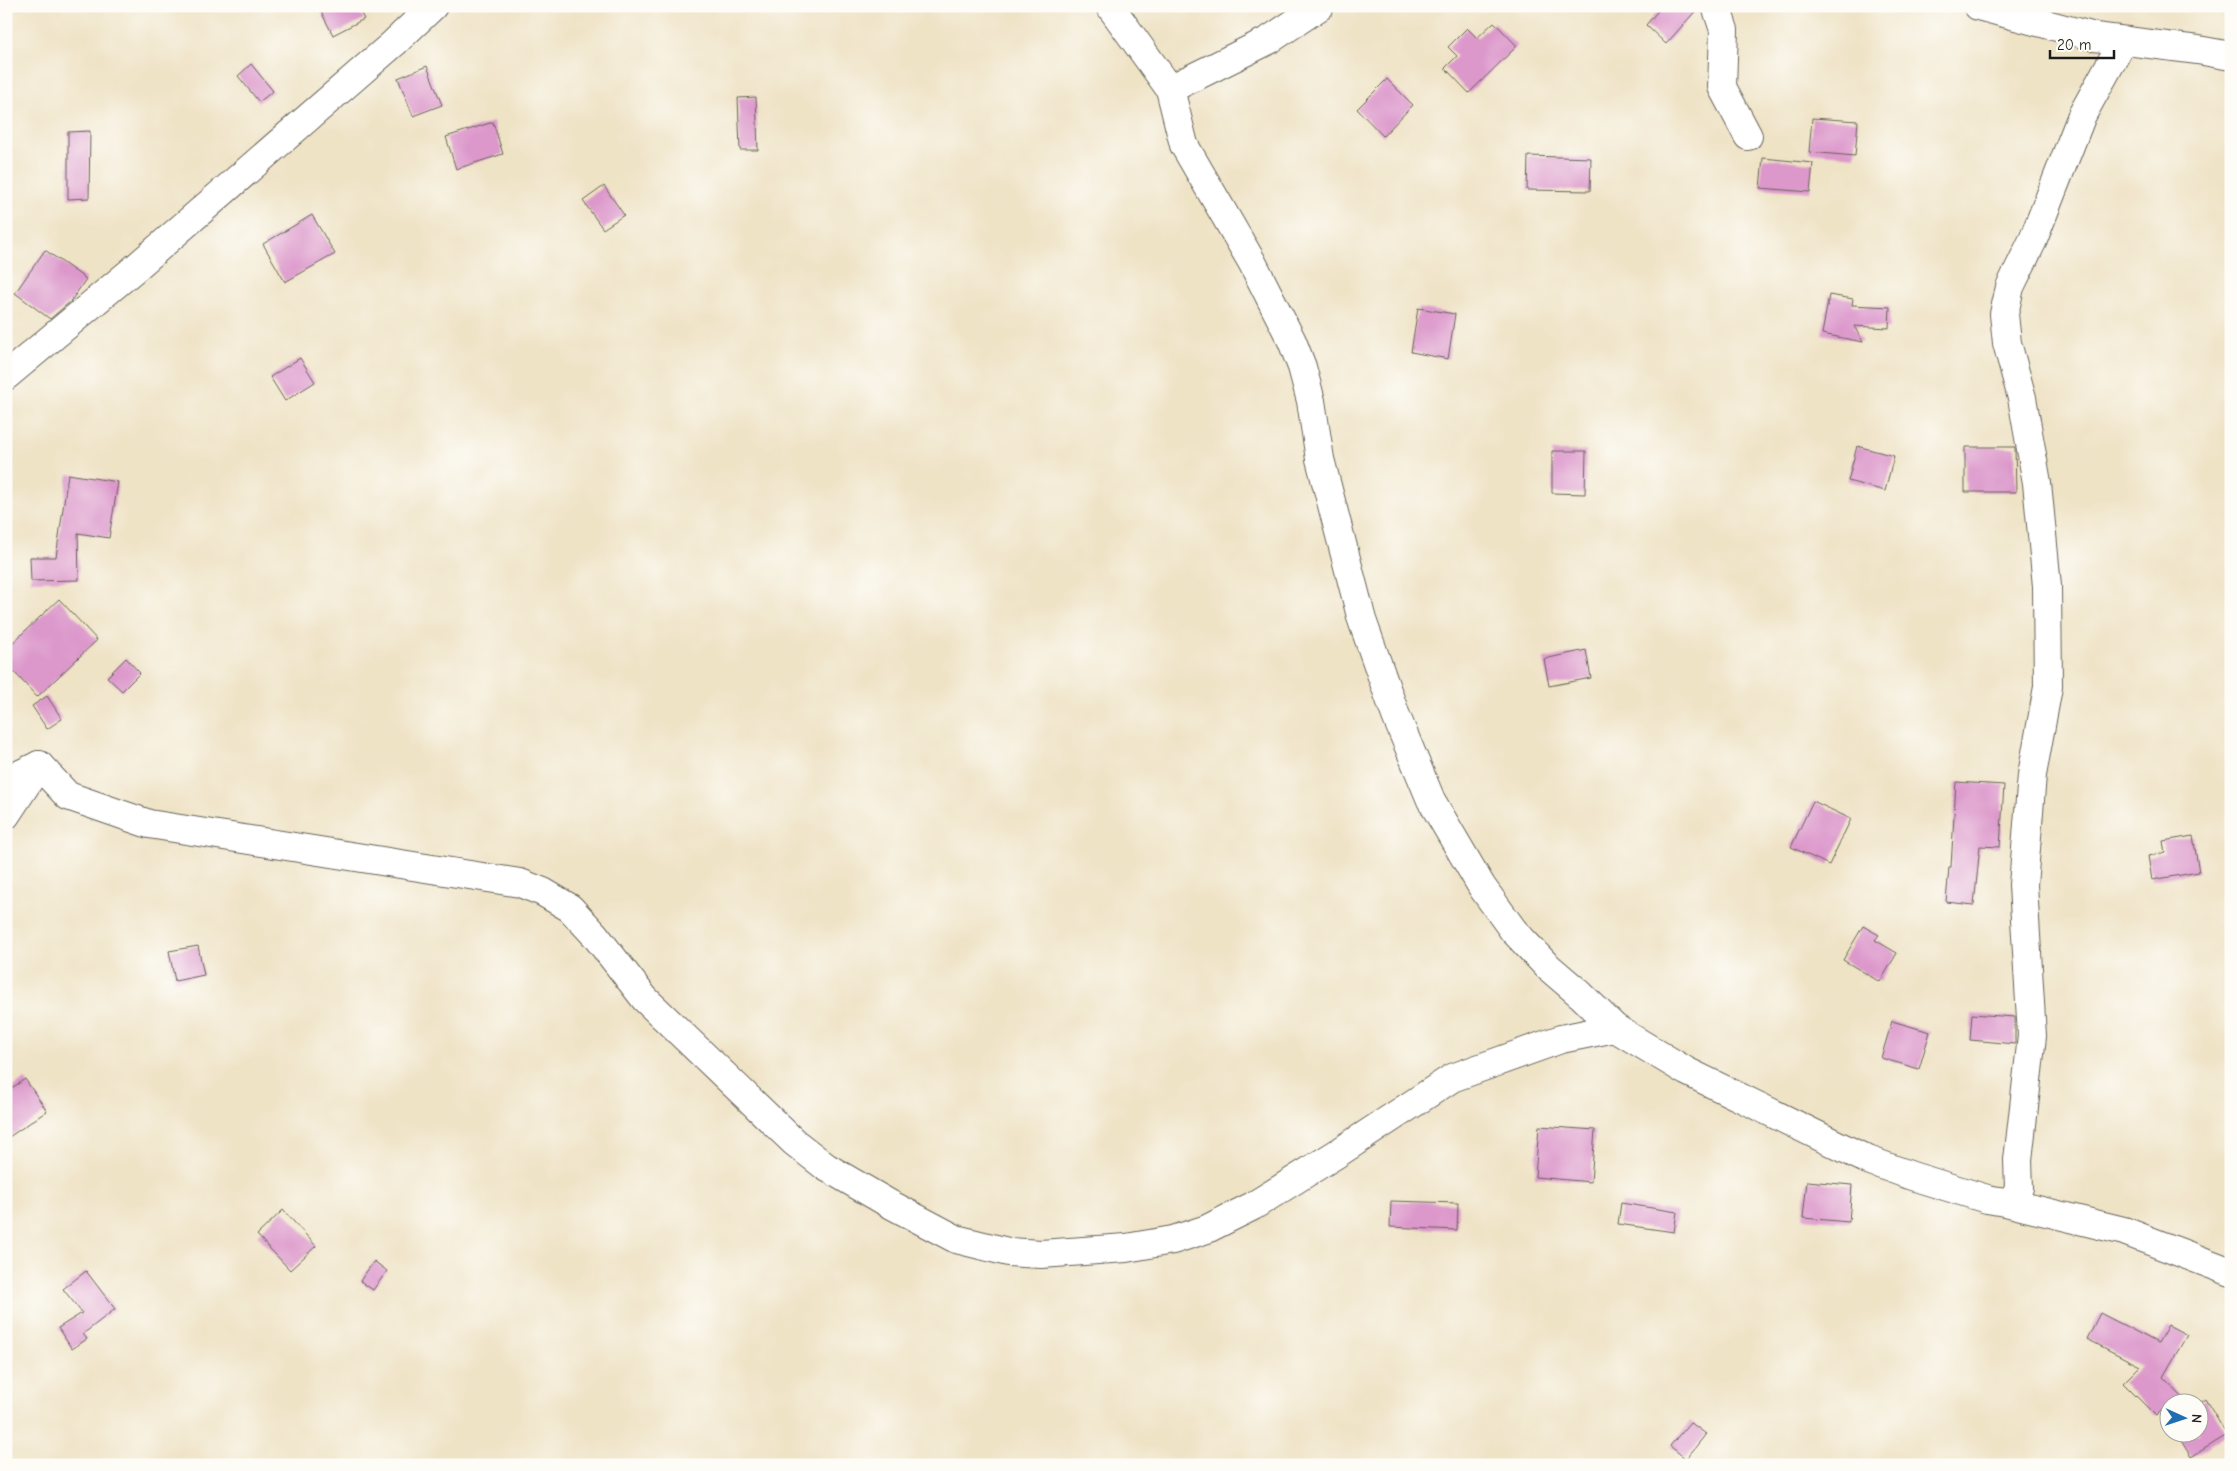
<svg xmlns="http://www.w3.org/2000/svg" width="2237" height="1471" font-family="'Comic Neue',sans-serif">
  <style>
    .building { fill: #dc97cb }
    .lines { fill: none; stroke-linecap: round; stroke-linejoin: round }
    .minor-casing { stroke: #666258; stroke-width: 30 }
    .minor { stroke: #fff; stroke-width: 28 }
  </style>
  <rect width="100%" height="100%" fill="#fdfcf7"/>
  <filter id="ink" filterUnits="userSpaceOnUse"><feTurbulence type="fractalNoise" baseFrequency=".02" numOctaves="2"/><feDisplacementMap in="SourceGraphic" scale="10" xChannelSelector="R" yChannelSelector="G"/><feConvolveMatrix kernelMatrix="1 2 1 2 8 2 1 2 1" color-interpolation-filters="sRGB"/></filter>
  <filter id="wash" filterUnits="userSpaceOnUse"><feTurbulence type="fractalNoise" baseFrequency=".0096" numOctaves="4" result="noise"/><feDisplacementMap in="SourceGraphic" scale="20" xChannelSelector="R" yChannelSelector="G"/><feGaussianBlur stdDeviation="1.12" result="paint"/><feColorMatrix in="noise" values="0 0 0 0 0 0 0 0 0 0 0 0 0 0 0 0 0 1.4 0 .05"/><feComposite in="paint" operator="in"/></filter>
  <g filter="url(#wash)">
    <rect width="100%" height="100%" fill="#efe3c6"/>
    <g id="blocks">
      <g class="building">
        <polygon points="318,6 357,6 364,19 333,35"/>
        <polygon points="1662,6 1700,6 1666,44 1646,25"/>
        <polygon points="1494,22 1517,46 1469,93 1445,68 1457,56 1448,47 1467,28 1477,38"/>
        <polygon points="251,64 273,91 259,102 238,76"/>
        <polygon points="427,66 442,105 413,116 398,78"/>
        <polygon points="1387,79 1413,105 1383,136 1357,109"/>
        <polygon points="756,97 758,150 740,150 738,98"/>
        <polygon points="1812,118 1858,121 1855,156 1809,152"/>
        <polygon points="493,122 503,154 456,169 446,137"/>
        <polygon points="90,131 89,198 68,199 68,132"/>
        <polygon points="1528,156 1591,158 1590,191 1527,190"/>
        <polygon points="1763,158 1813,163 1810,192 1760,188"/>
        <polygon points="604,186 624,215 603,229 583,201"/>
        <polygon points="312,215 335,254 285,282 263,244"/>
        <polygon points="45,250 86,279 71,301 50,319 15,293"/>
        <polygon points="1829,295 1853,299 1852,305 1890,307 1889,328 1854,326 1863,342 1822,334"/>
        <polygon points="1418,308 1455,314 1448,359 1411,352"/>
        <polygon points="300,358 315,382 285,401 270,377"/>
        <polygon points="1857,446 1894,456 1885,491 1848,481"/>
        <polygon points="1965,447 2015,447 2016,492 1965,492"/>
        <polygon points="1552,451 1586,451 1585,494 1552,493"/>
        <polygon points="68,474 118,482 109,538 78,533 79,580 31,581 30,557 56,557"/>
        <polygon points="59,599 97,640 37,697 6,663 6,649"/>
        <polygon points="1586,650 1591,678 1549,686 1544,659"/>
        <polygon points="126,658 140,673 122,691 107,677"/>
        <polygon points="47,696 62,719 47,729 32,706"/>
        <polygon points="1956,782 2004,785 2000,847 1980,846 1974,905 1946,902 1949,867 1951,867"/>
        <polygon points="1813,801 1851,819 1829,865 1791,847"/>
        <polygon points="2193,836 2199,872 2152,880 2148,856 2165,853 2163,841"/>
        <polygon points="1863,926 1879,935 1875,940 1897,953 1880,982 1843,960"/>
        <polygon points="198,946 204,975 175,981 169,951"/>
        <polygon points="1972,1014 2015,1017 2015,1044 1970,1040"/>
        <polygon points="1892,1021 1930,1032 1919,1069 1881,1058"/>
        <polygon points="25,1079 47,1111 6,1139 6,1092"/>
        <polygon points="1539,1126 1595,1130 1591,1182 1535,1177"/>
        <polygon points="1807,1181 1852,1185 1849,1222 1803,1218"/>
        <polygon points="1391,1201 1458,1203 1457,1230 1390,1227"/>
        <polygon points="1621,1203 1677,1212 1674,1232 1618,1224"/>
        <polygon points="283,1210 316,1246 290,1270 257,1235"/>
        <polygon points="374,1261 387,1271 373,1290 360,1281"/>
        <polygon points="86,1271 115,1309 83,1334 87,1339 72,1349 58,1328 82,1313 63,1289"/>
        <polygon points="2100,1313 2158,1343 2168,1325 2187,1335 2163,1377 2189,1404 2170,1404 2170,1421 2162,1410 2156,1416 2123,1383 2140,1366 2087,1339"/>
        <polygon points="2205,1399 2227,1435 2191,1457 2177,1434 2200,1434 2199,1404"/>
        <polygon points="1690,1422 1706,1434 1686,1459 1670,1446"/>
      </g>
    </g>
  </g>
  <g filter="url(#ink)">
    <use href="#blocks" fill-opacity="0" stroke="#666258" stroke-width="1"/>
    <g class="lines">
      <defs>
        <g id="minor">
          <polyline points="1110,6 1170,89 1184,145 1252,262 1292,341 1302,367 1311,401 1320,459 1362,620 1396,716 1431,800 1482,887 1513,930 1546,965 1581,995 1615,1028 1686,1071 1868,1160 1912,1176 1987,1199 2005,1202 2014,1198 2019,1188 2018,1160 2032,1036 2023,885 2032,775 2048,687 2047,586 2037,483 2022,398 2007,343 2004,314 2010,287 2033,240 2082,115 2123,41"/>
          <polyline points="1716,6 1724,30 1722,87 1748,136"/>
          <polyline points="1978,6 2095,37 2198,50 2231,56"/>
          <polyline points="1170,89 1269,40 1320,6"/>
          <polyline points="6,376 133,270 394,43 433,6"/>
          <polyline points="6,774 12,778 39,765 68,796 149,824 520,883 543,892 570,908 595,935 645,999 794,1142 826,1167 888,1203 956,1239 1008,1252 1041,1254 1126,1248 1173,1240 1207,1229 1253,1206 1338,1153 1452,1078 1561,1039 1615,1028"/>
          <polyline points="6,815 39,765"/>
          <polyline points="2005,1202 2124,1231 2231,1272"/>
        </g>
      </defs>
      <use href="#minor" class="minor-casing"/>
      <use href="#minor" class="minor"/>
    </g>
  </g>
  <rect width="2237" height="1471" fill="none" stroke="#fdfcf7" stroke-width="25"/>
  <g transform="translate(2184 1418) rotate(93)"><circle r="24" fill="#fdfcf7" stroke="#a3a29f"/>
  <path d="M0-4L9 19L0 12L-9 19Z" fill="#1f6fb2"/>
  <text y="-8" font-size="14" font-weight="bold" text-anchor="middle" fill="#1c1c1c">N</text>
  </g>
  <path d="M2050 50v8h64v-8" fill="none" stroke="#1c1c1c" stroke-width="2.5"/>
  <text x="2057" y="50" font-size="15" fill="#1c1c1c" stroke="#fdfcf7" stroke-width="4" paint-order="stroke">20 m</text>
</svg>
